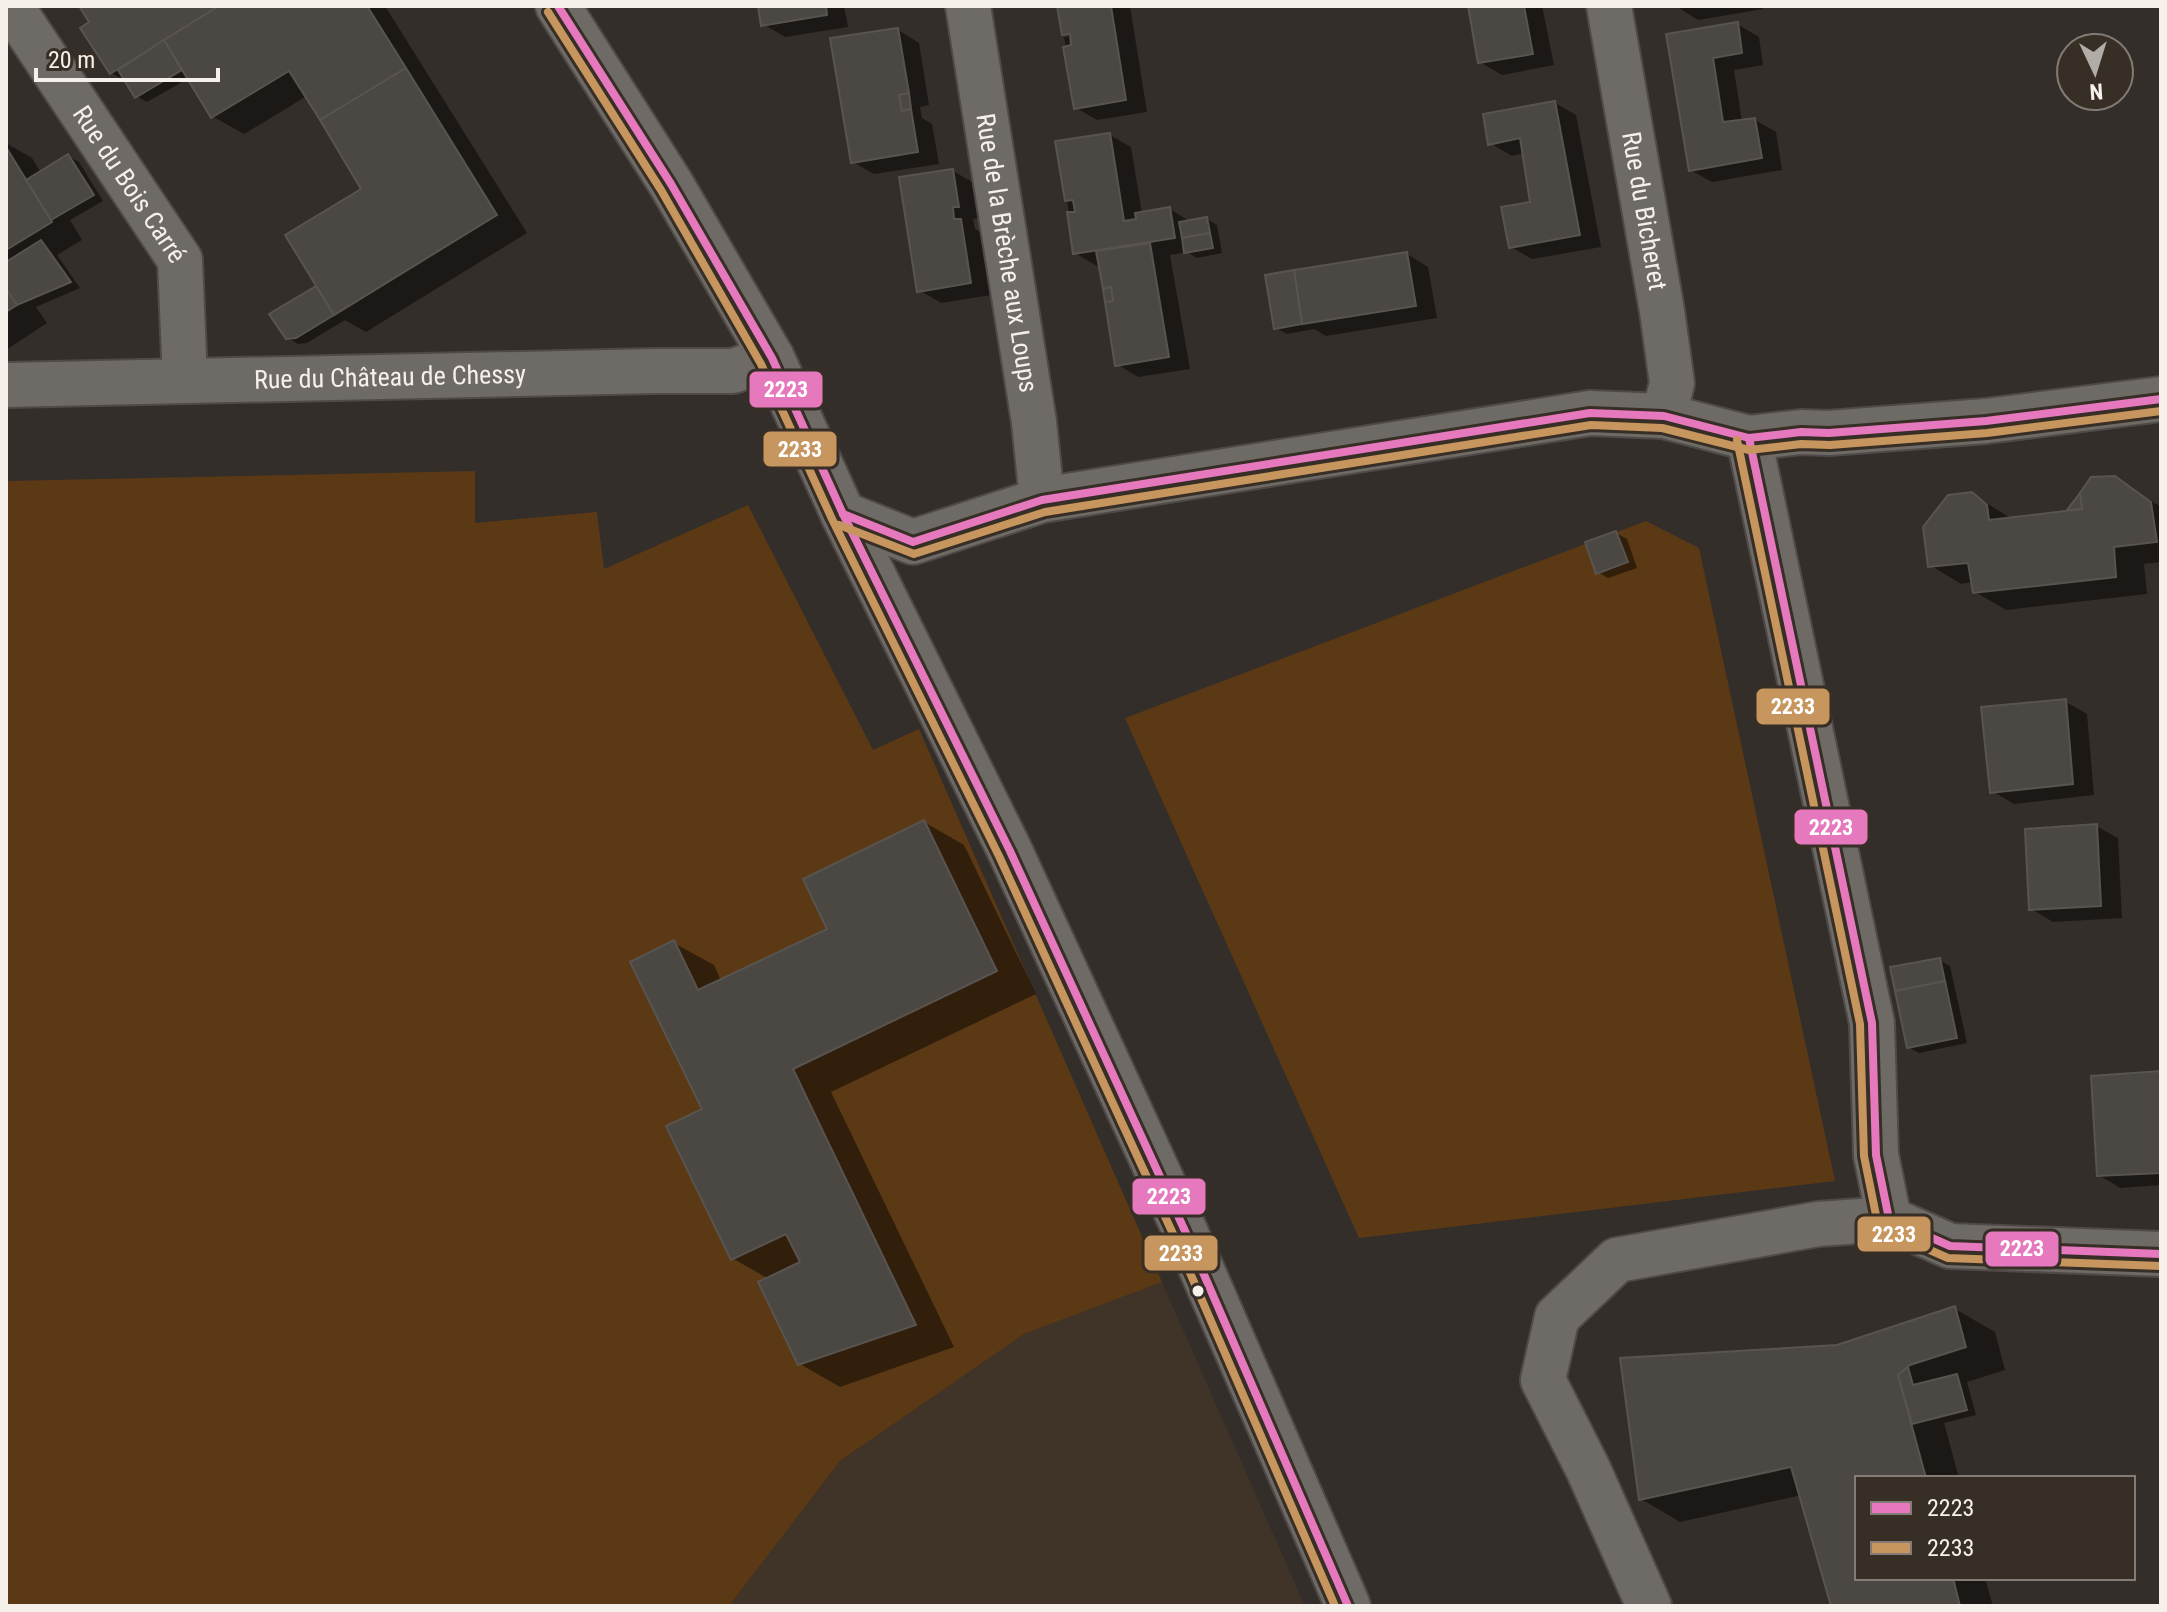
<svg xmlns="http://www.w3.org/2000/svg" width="2167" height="1612" font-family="'Roboto Condensed',sans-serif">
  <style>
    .built { fill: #403327 }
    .green { fill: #5c3915 }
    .shadow { fill: #0007 }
    .building { fill: #4b4743; stroke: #585450; stroke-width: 2 }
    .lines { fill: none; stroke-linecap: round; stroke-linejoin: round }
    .street-casing { stroke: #4f4a47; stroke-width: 48 }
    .street { stroke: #6e6a66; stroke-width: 44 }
    .bus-1-casing { stroke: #372e26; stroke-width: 14 }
    .bus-2-casing { stroke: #372e26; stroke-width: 14 }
    .bus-1 { stroke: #e679be; stroke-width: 8 }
    .bus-2 { stroke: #c7955e; stroke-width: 8 }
    .bus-dot { fill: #f6f0eb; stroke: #372e26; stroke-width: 3 }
    .labels { text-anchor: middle; stroke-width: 6; stroke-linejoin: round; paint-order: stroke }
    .street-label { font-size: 26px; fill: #f6f0eb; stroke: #372e26 }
    .line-badge { stroke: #372e26; stroke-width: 3 }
    .badge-label { font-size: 22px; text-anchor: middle; font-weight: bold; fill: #fff }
  </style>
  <rect width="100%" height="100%" fill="#332e2a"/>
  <polygon class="built" points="1162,1282 1305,1606 729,1606 840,1461 1024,1334"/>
  <g class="green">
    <polygon points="475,471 475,523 597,512 604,569 748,505 873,750 919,729 1162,1282 1024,1334 840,1461 729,1606 6,1606 6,481"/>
    <polygon points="1646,521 1699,548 1835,1181 1359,1238 1125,718"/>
  </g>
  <g class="shadow">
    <polygon points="82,6 385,6 527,233 366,332 345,320 307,343 298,344 287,337 272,314 319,287 364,190 307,96 244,134 212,116 189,78 147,102 136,96 128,82 111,73 92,23"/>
    <polygon points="760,6 844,6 848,27 785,37 763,24"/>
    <polygon points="1059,6 1130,6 1147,112 1097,120 1076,108 1064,37 1070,37 1064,34"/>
    <polygon points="1470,6 1542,6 1554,65 1502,75 1480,62"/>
    <polygon points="1676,6 1762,6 1763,9 1698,20"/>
    <polygon points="1737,24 1759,37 1763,65 1734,70 1742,122 1755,120 1776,132 1782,170 1712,182 1690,170 1668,36"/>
    <polygon points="898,30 919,43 929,105 920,107 922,118 932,124 939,164 874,174 853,162"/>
    <polygon points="1555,103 1576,115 1601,247 1532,259 1511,247 1532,204 1524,153 1512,156 1490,143"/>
    <polygon points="1110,135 1131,147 1142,214 1170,209 1191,222 1207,219 1217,225 1222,253 1197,258 1187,252 1170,255 1190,369 1138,377 1117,364 1101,265 1097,266 1075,253 1058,142"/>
    <polygon points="6,143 32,158 41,173 68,156 79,162 103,201 70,220 82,240 57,255 80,288 36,307 47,323 6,350"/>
    <polygon points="953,171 974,183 980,218 973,219 975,229 982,233 991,295 941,303 919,290"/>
    <polygon points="1407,254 1428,267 1437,318 1326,336 1314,329 1287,334 1276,328"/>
    <polygon points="2115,478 2161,507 2161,562 2144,564 2147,594 2006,610 1975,592 1973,582 1961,584 1930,565 1972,494 2012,519 2074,512 2070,510"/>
    <polygon points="1616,533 1627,539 1637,568 1608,578 1598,572"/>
    <polygon points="2066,702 2087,714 2094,795 2014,804 1992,791"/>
    <polygon points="924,822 964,845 1036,994 831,1092 954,1347 840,1387 800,1364 769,1279 732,1258 674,943 714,965 721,981 830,930"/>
    <polygon points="2096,826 2118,838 2122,918 2053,922 2031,909"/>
    <polygon points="1939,960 1950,966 1967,1043 1919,1053 1908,1047"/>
    <polygon points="2161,1073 2161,1185 2120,1188 2099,1175"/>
    <polygon points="1955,1309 1995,1332 2005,1370 1967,1382 1976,1415 1944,1423 1959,1478 1857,1478 1857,1578 1985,1578 1993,1606 1833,1606 1802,1495 1680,1522 1641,1499 1838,1347"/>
  </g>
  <g class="building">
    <polygon points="79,6 219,6 110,74 80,28 89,22"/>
    <polygon points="219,6 367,6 406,68 320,120 289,71 211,118 164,40"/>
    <polygon points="758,6 826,6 827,15 761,26"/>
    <polygon points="1057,6 1111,6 1126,100 1074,109 1063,47 1071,45 1070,34 1062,35"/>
    <polygon points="1468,6 1524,6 1533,54 1478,63"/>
    <polygon points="1738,22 1742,53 1713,58 1723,122 1755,118 1762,158 1689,171 1666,34"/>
    <polygon points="898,28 909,93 899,95 902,111 911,109 918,152 851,163 830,38"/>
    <polygon points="164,40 182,70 135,98 118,70"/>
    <polygon points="406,68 497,215 334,315 285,235 361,189 320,120"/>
    <polygon points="909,93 911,109 902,111 899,95"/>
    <polygon points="1555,101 1580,235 1509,248 1501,207 1530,202 1520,138 1488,145 1483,114"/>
    <polygon points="1110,133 1124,221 1136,219 1135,213 1170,207 1175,238 1073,254 1067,212 1075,212 1073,200 1065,201 1055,141"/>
    <polygon points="6,147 52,222 6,250"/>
    <polygon points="68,154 94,195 51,220 26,180"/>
    <polygon points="953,169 959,207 953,207 954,219 961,219 971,283 917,292 899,177"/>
    <polygon points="1207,217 1210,233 1182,238 1179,222"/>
    <polygon points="1210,233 1213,248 1184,253 1182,238"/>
    <polygon points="41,240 71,282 17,305 6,289 6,262"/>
    <polygon points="1150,243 1169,357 1115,366 1105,302 1113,301 1111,287 1103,289 1096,251"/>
    <polygon points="1407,252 1416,306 1302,324 1294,270"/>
    <polygon points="1294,270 1302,324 1274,329 1265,275"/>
    <polygon points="316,286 334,315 296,338 286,339 269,314"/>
    <polygon points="1111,287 1113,301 1105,302 1103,289"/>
    <polygon points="6,289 17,305 6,312"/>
    <polygon points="2115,476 2151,502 2157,542 2114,547 2116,577 1973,593 1968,563 1928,567 1923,527 1948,495 1972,492 1987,505 1989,520 2082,509 2080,493 2091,477"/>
    <polygon points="2080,493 2082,509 2067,510"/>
    <polygon points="1616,531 1628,562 1596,574 1585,542"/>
    <polygon points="2066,699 2073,784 1990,793 1981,707"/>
    <polygon points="924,820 997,971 793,1069 916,1325 798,1365 758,1282 800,1262 786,1234 731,1260 666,1126 702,1109 630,962 674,940 698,990 827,929 803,879"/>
    <polygon points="2097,824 2101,906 2029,910 2025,829"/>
    <polygon points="1940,958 1945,981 1895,991 1890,967"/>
    <polygon points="1945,981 1957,1038 1907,1048 1895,991"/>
    <polygon points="2161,1071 2161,1173 2097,1176 2091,1076"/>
    <polygon points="1955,1306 1966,1347 1910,1365 1898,1375 1926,1478 1857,1478 1857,1578 1953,1578 1960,1606 1831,1606 1791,1467 1639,1500 1620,1358 1837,1345"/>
    <polygon points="1908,1367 1913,1385 1957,1374 1967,1410 1912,1424 1898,1375"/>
  </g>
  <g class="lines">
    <defs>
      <g id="street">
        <path id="s1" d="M11,6L180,260L185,381"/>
        <polyline points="558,6 671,184 772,358 843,514 1010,851 1185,1231 1348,1606"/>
        <path id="s2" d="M968,6L1034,422L1042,500"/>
        <path id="s3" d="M1609,6L1662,311L1672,383L1664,416"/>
        <path id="s4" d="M6,385L655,371H733L772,358"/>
        <polyline points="1749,438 1872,1023 1876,1155 1889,1219"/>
        <polyline points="843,514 913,542 1042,500 1590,413 1664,416 1749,438 1801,432 1829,433 1986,421 2161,399"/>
        <polyline points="1649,1606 1588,1469 1543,1380 1557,1317 1617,1260 1818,1224 1889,1219 1950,1246 2161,1254"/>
      </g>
    </defs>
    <use href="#street" class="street-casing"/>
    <use href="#street" class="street"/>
    <defs>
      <g id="bus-1">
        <polyline points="558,6 671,184 772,358 843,514 1010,851 1185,1231 1348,1606"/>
        <polyline points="1749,438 1872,1023 1876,1155 1889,1219"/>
        <polyline points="843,514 913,542 1042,500 1590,413 1664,416 1749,438 1801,432 1829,433 1986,421 2161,399"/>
        <polyline points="1889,1219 1950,1246 2161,1254"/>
      </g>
      <g id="bus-2">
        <polyline points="548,12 661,190 761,364 832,519 999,856 1174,1236 1335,1606"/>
        <polyline points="1737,440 1860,1024 1864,1156 1878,1225 1884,1230 1948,1258 2161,1266"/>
        <polyline points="839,525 914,554 1045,512 1591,425 1662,428 1749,450 1801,444 1830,445 1987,433 2161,411"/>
      </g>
    </defs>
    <use href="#bus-1" class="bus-1-casing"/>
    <use href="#bus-2" class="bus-2-casing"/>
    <use href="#bus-1" class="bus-1"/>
    <use href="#bus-2" class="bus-2"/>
  </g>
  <circle class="bus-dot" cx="1198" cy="1291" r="7"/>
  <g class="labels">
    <g class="street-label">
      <text dy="9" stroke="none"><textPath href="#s1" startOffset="214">Rue du Bois Carré</textPath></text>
      <text dy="9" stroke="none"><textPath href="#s3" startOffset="208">Rue du Bicheret</textPath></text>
      <text dy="9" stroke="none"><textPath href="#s2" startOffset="250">Rue de la Brèche aux Loups</textPath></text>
      <text dy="9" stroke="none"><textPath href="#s4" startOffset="384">Rue du Château de Chessy</textPath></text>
    </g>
  </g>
  <g class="line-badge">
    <rect x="748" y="370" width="76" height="39" rx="8" fill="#e679be"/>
    <rect x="762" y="430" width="76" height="38" rx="8" fill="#c7955e"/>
    <rect x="1755" y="687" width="76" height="39" rx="8" fill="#c7955e"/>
    <rect x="1793" y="808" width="76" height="38" rx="8" fill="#e679be"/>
    <rect x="1131" y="1177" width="76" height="39" rx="8" fill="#e679be"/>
    <rect x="1856" y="1215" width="76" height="38" rx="8" fill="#c7955e"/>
    <rect x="1984" y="1230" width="76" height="38" rx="8" fill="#e679be"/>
    <rect x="1143" y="1234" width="76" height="38" rx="8" fill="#c7955e"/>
  </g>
  <g class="badge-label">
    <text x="786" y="397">2223</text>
    <text x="800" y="457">2233</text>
    <text x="1793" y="714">2233</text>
    <text x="1831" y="835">2223</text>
    <text x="1169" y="1204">2223</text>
    <text x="1894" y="1242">2233</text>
    <text x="2022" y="1256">2223</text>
    <text x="1181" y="1261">2233</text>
  </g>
  <rect width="2167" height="1612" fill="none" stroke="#f6f0eb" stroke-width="16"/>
  <rect x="1855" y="1476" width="280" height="104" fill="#372e26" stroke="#837c75" stroke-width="2"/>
  <rect x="1871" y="1502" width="40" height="12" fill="#e679be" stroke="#837c75" stroke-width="2"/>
  <text x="1927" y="1516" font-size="24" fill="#f6f0eb">2223</text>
  <rect x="1871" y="1542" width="40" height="12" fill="#c7955e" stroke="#837c75" stroke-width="2"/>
  <text x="1927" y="1556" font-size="24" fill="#f6f0eb">2233</text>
  <g transform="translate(2095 72) rotate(176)"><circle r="38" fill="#372e26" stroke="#837c75" stroke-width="2"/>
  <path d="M0-6L14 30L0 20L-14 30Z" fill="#b2aca7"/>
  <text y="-12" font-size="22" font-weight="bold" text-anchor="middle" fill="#f6f0eb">N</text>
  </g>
  <path d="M36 68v12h182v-12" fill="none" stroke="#f6f0eb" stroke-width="4"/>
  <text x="48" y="68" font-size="24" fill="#f6f0eb" stroke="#372e26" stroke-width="6" paint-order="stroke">20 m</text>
</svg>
